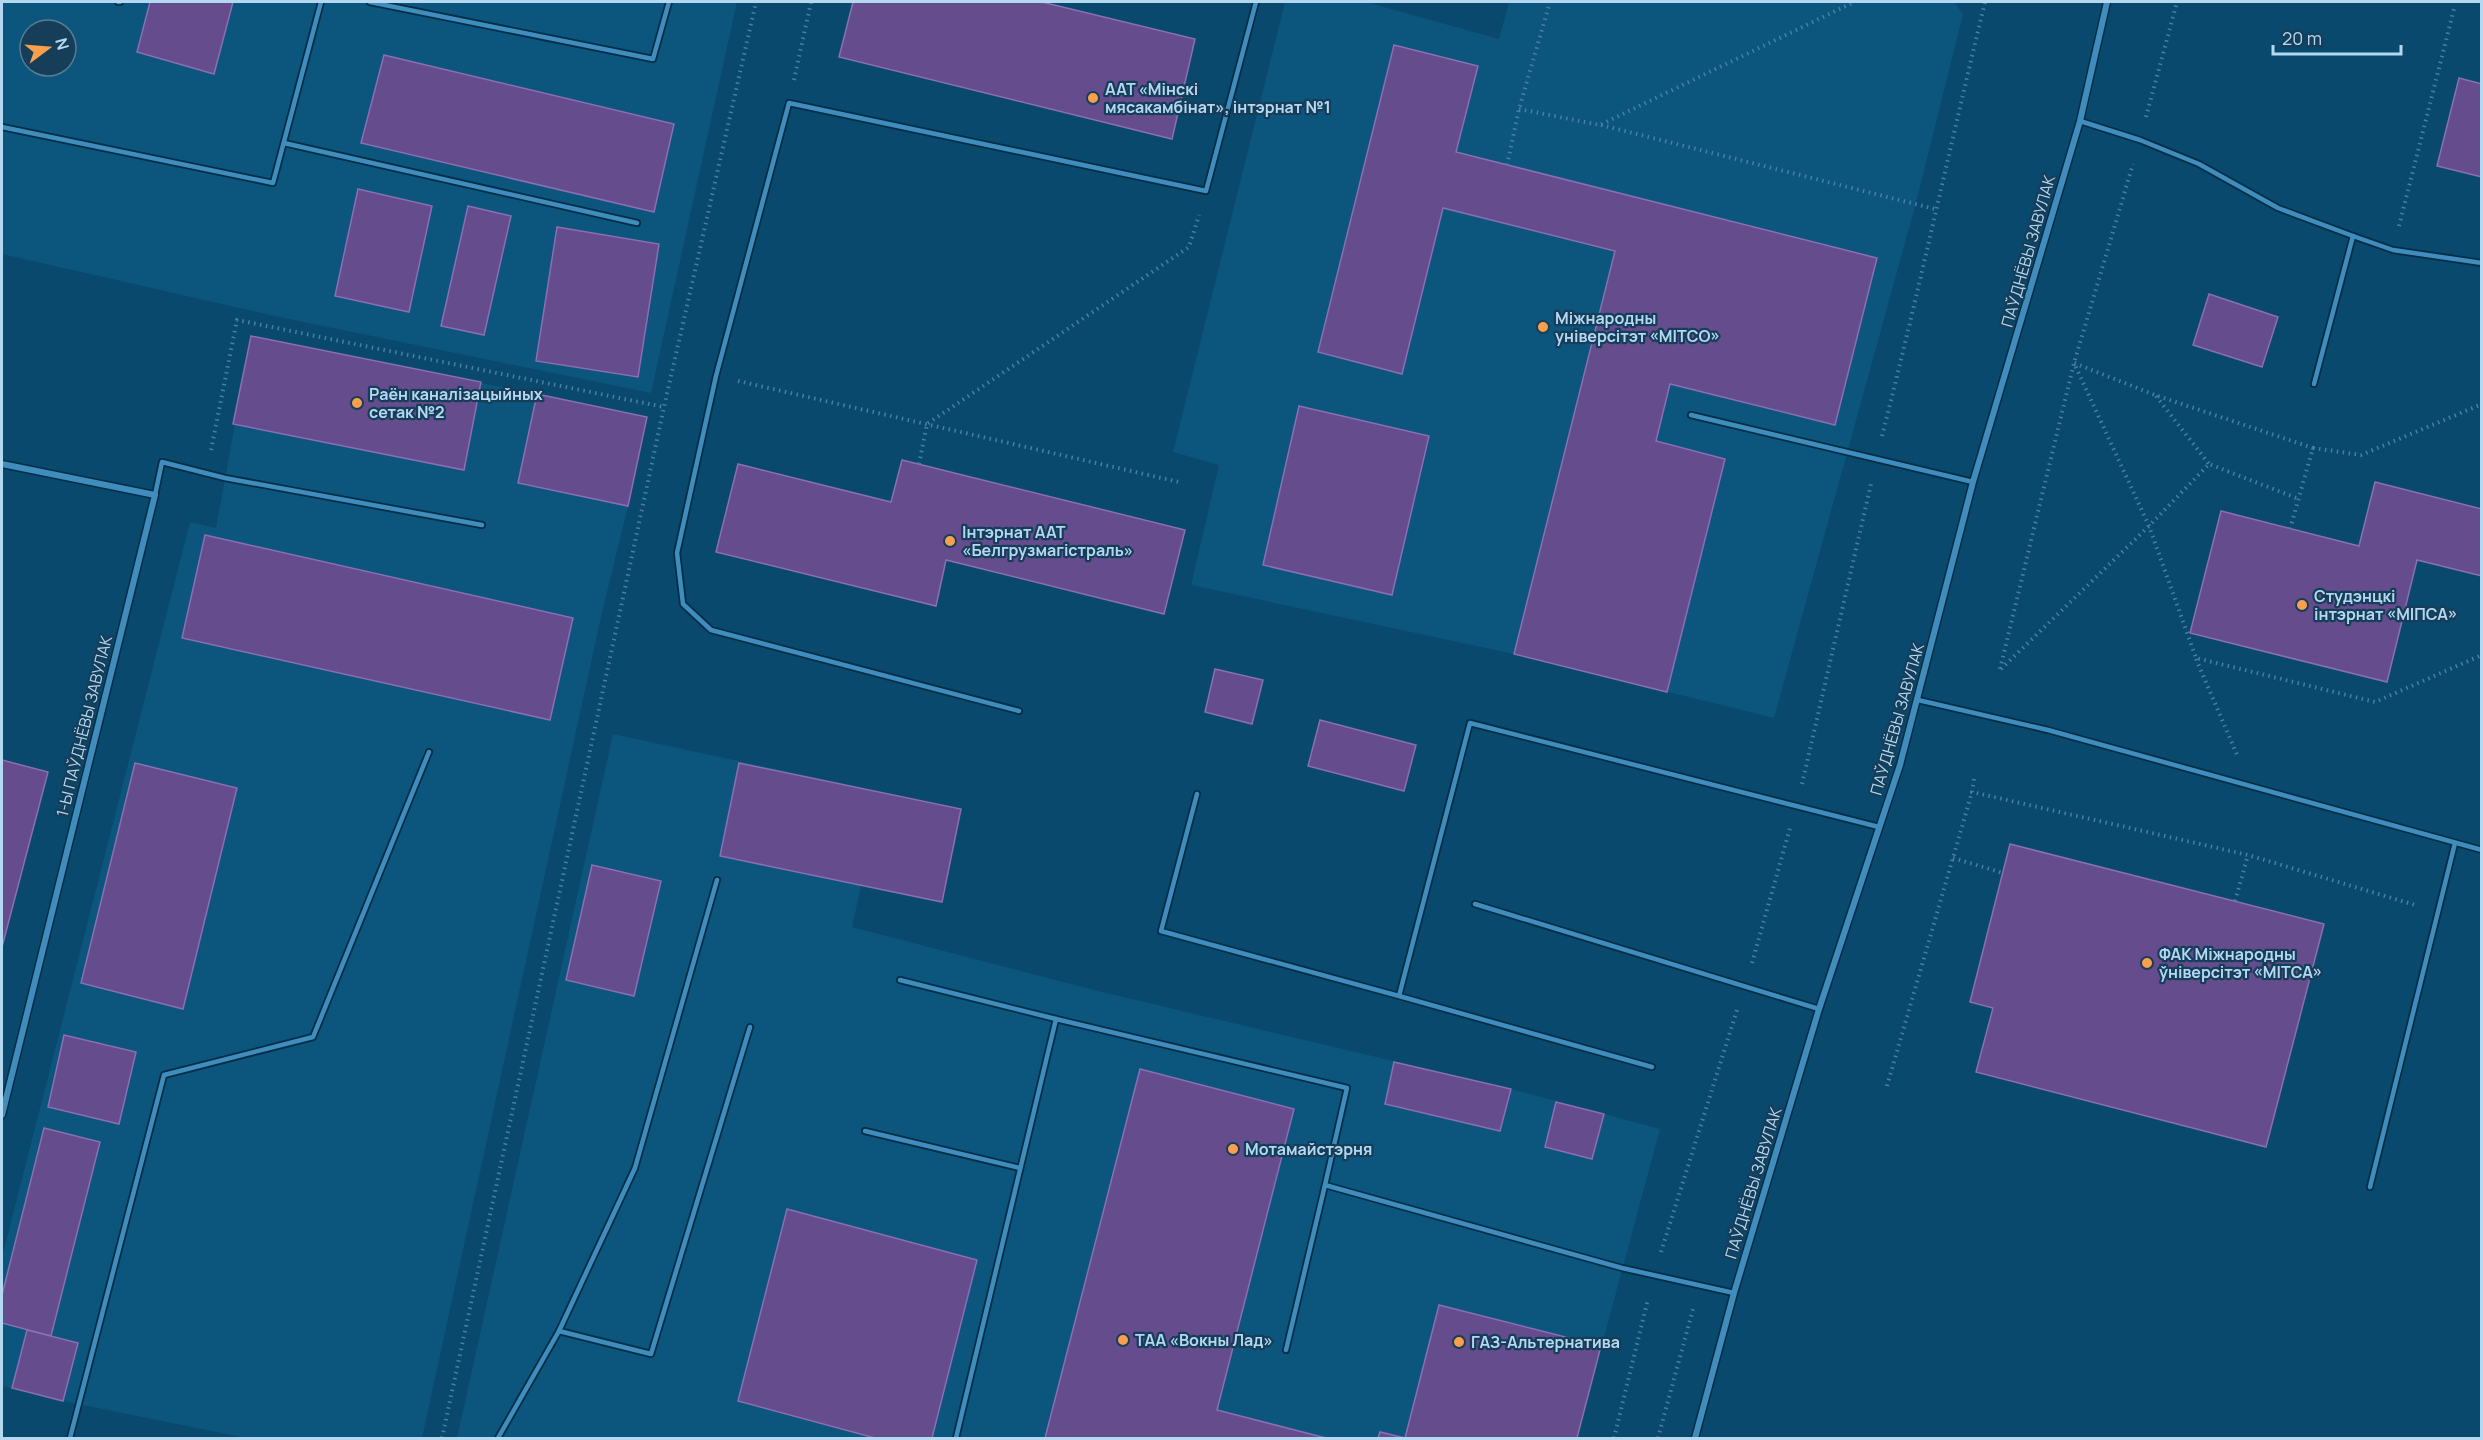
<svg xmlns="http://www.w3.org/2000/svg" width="2483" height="1440" font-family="Manrope,sans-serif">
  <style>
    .built { fill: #0c557d; fill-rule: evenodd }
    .building { fill: #654c8d; stroke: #896fb4; stroke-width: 1.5 }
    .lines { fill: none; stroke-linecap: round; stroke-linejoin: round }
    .service-casing { stroke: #032e47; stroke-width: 8 }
    .minor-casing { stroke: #032e47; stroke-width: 9 }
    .path { stroke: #4a7fa0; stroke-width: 4; stroke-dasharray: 1.5 4.5; stroke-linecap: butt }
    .service { stroke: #408cbd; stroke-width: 4.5 }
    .minor { stroke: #408cbd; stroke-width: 6 }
    .poi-dot { fill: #f99f4d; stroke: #163e58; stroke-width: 2 }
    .labels { text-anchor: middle; stroke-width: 4.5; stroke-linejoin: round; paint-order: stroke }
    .poi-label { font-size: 16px; font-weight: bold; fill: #b4d7f2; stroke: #163e58; text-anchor: start }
    .street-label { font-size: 16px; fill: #b4d7f2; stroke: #163e58 }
  </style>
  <rect width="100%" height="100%" fill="#09496d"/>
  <g class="built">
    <path d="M2,2H737L651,393L279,317L2,254ZM30,30H66V66H30Z"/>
    <polygon points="1285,2 1366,2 1499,39 1509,2 1954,2 1963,14 1916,203 1774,718 1514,654 1191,585 1219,465 1173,452"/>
    <polygon points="251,336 647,417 628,506 601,617 422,1438 246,1438 63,1401 2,1386 2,1257 190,522 216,528"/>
    <polygon points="613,734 961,809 942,902 861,886 852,927 1098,991 1511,1089 1660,1129 1577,1438 457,1438"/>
  </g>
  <g class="building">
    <polygon points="150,2 233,2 214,74 137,52"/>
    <polygon points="853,2 1042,2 1195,39 1172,139 839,57"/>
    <polygon points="1394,45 1478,66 1456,152 1877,258 1835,425 1670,384 1656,441 1725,459 1667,692 1514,654 1615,251 1443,208 1402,374 1318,352"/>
    <polygon points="384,55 674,124 654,212 361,143"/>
    <polygon points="2459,78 2482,84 2482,177 2437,166"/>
    <polygon points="358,189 432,206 409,312 335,296"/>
    <polygon points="468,206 511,216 484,335 441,326"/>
    <polygon points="557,227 659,244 638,377 536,361"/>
    <polygon points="2209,294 2278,317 2262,367 2193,345"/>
    <polygon points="251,336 481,382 464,470 233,424"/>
    <polygon points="537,394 647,417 628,506 518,483"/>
    <polygon points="1299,406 1429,436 1392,595 1263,565"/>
    <polygon points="902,460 1185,530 1164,614 946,560 936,606 716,552 738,464 891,502"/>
    <polygon points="2375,482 2482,509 2482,576 2417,560 2387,682 2190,633 2221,511 2359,546"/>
    <polygon points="205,535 573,618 550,720 182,638"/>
    <polygon points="1215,669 1263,680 1252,724 1205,712"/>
    <polygon points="1320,720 1416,745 1404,791 1308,766"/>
    <polygon points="2,760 48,772 2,947"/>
    <polygon points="135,763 237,788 183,1009 81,983"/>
    <polygon points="739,763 961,809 942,902 720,856"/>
    <polygon points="2010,844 2324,924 2266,1147 1976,1072 1993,1008 1970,1002"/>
    <polygon points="592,865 661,881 634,996 566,980"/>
    <polygon points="64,1035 136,1052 119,1124 48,1107"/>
    <polygon points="1394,1062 1511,1089 1500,1131 1385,1104"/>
    <polygon points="1140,1069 1294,1109 1217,1410 1326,1438 1045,1438"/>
    <polygon points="1556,1102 1604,1114 1592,1159 1545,1147"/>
    <polygon points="44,1128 100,1142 51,1336 2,1323 2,1295"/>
    <polygon points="787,1209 977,1260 932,1438 875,1438 738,1401"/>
    <polygon points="1439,1305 1601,1346 1577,1438 1378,1438 1380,1432 1405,1438"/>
    <polygon points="27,1330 78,1343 63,1401 12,1388"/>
  </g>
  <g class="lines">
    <defs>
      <g id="service">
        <polyline points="118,2 120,2"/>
        <polyline points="370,2 653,59 669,2"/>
        <polyline points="2080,121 2140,140 2199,164 2278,208 2353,236 2393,250 2482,263"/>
        <polyline points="2,127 273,183 321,2"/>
        <polyline points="284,143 637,223"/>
        <polyline points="2314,384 2353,236"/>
        <polyline points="1691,415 1973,482"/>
        <polyline points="155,495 162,462 225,478 482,525"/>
        <polyline points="1918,700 2048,730 2482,850"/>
        <polyline points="1019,711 711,630 683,604 677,553 716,376 789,103 1206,191 1256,2"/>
        <polyline points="1197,794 1161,931 1399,996"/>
        <polyline points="1475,904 1819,1009"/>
        <polyline points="900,980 1056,1019"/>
        <polyline points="1652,1067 1399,996 1470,723 1879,827"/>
        <polyline points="865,1131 1020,1168"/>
        <polyline points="2370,1187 2455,843"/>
        <polyline points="559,1331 651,1354 750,1027"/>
        <polyline points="1286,1350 1325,1185"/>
        <polyline points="70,1438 164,1075 313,1037 429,752"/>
        <polyline points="498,1438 559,1331 635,1168 717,880"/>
        <polyline points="956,1438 1056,1019 1347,1088 1325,1185 1622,1268 1734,1293"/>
      </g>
      <g id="minor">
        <polyline points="2,464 155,495 2,1115"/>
        <polyline points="1695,1438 1734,1293 1819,1009 1900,765 1973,482 2080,121 2107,2"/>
      </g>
    </defs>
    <use href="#service" class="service-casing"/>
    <use href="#minor" class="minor-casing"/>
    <g class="path">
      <polyline points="794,80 811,2"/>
      <polyline points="1519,109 1600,125 1854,2"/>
      <polyline points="2146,117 2177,2"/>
      <polyline points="1601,125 1935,209"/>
      <polyline points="1507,165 1519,109 1550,2"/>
      <polyline points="2399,226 2455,5"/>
      <polyline points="738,381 1179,482"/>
      <polyline points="2156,396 2209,464"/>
      <path d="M1882,436C1919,291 1950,146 1985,2"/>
      <polyline points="2313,448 2361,455 2482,404"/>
      <polyline points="211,450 237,320 664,407"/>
      <polyline points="919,464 927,424 1189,247 1199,215"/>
      <polyline points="2290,529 2313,448 2155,395 2074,363 2149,526 2196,658 2375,702 2482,655"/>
      <polyline points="2196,659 2238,757"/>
      <polyline points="2000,669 2074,363 2133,164"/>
      <polyline points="2001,669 2149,526 2209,464 2299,499"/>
      <polyline points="1974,779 1972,792 2248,855 2415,905"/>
      <polyline points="1802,784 1871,484"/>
      <polyline points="1953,858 2003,873"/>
      <polyline points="2235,901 2248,855"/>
      <polyline points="1752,963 1790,828"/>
      <polyline points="1887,1086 1972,792"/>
      <polyline points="1661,1252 1737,1010"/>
      <polyline points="442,1438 664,407 756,2"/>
      <polyline points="1614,1438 1648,1299"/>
      <polyline points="1658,1438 1693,1309"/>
    </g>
    <use href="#service" class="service"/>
    <use href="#minor" class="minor"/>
  </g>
  <g class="poi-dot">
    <circle cx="1093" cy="98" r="6"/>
    <circle cx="1543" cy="327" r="6"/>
    <circle cx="357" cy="403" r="6"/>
    <circle cx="950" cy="541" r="6"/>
    <circle cx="2302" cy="605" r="6"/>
    <circle cx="2147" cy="963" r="6"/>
    <circle cx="1233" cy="1149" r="6"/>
    <circle cx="1123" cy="1340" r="6"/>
    <circle cx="1459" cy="1342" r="6"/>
  </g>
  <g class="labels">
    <g class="poi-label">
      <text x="1105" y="95">ААТ «Мінскі<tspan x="1105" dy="18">мясакамбінат», інтэрнат №1</tspan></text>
      <text x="1555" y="324">Міжнародны<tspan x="1555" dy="18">універсітэт «МІТСО»</tspan></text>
      <text x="369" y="400">Раён каналізацыйных<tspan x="369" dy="18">сетак №2</tspan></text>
      <text x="962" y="538">Інтэрнат ААТ<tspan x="962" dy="18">«Белгрузмагістраль»</tspan></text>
      <text x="2314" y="602">Студэнцкі<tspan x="2314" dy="18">інтэрнат «МІПСА»</tspan></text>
      <text x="2159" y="960">ФАК Міжнародны<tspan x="2159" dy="18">ўніверсітэт «МІТСА»</tspan></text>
      <text x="1245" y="1155">Мотамайстэрня</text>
      <text x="1135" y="1346">ТАА «Вокны Лад»</text>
      <text x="1471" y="1348">ГАЗ-Альтернатива</text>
    </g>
    <g class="street-label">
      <text transform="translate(2028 251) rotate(-74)" y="6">ПАЎДНЁВЫ ЗАВУЛАК</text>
      <text transform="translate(1897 719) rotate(-74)" y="6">ПАЎДНЁВЫ ЗАВУЛАК</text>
      <text transform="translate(84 726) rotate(-76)" y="6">1-Ы ПАЎДНЁВЫ ЗАВУЛАК</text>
      <text transform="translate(1753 1183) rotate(-73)" y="6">ПАЎДНЁВЫ ЗАВУЛАК</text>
    </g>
  </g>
  <rect width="2483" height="1440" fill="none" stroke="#b4d7f2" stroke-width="6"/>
  <g transform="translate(48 48) rotate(74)"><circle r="28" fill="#163e58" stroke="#557b96" stroke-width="1.5"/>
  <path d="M0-4.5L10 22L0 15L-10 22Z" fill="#f99f4d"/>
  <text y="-9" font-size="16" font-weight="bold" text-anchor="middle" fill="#b4d7f2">N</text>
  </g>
  <path d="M2273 45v9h128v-9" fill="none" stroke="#b4d7f2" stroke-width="3"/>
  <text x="2282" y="45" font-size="18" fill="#b4d7f2" stroke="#163e58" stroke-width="4.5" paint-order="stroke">20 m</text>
</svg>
